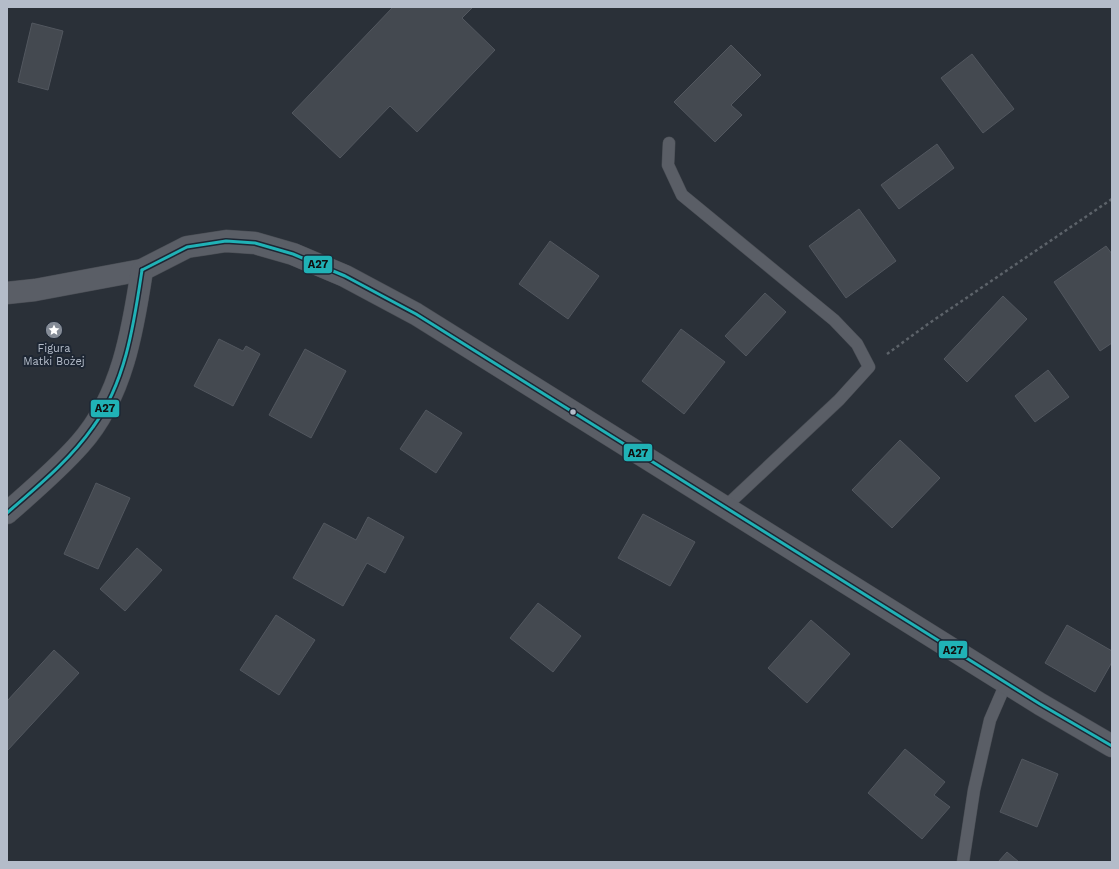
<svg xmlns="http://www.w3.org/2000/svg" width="1119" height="869" font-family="'Work Sans',sans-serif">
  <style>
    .building { fill: #444950; stroke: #52575f }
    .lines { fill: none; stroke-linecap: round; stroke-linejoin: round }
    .service-casing { stroke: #484c53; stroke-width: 13 }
    .minor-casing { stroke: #484c53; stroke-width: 23 }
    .tertiary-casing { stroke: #484c53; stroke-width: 23 }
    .path { stroke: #5d636a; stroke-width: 2.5; stroke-dasharray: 3 3; stroke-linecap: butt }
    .service { stroke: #5a5e66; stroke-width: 12 }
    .minor { stroke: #5a5e66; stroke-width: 22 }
    .tertiary { stroke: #5a5e66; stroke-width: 22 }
    .bus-1-casing { stroke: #1d2633; stroke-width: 6 }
    .bus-1 { stroke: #20b2b6; stroke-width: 3 }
    .bus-dot { fill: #b4bcc9; stroke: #1d2633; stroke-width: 1.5 }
    .labels { text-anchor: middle; stroke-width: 4; stroke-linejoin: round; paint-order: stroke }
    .poi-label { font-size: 11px; fill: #b4bcc9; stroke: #1d2633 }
    .line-badge { stroke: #1d2633; stroke-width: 1.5 }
    .pale-badge-label { font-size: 11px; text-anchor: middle; font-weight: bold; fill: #111 }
  </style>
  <rect width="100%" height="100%" fill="#2a3038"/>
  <g class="building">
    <polygon points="393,7 473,7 462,18 495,50 417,132 390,106 340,158 292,113"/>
    <polygon points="32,23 63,31 48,90 18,82"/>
    <polygon points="731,45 761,75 731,105 742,115 715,142 674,102"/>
    <polygon points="972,54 1014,109 983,133 941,78"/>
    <polygon points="937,144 954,168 899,209 881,185"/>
    <polygon points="859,209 896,261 846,298 809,246"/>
    <polygon points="550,241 599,276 568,319 519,284"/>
    <polygon points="1106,246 1112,254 1112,343 1100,351 1054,282"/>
    <polygon points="765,293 786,312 746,356 725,336"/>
    <polygon points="1003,296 1027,319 967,382 944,359"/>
    <polygon points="681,329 725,362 684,414 642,381"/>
    <polygon points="219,339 243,351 246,346 260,354 233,406 194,386"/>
    <polygon points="305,349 346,371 311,438 269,415"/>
    <polygon points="1048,370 1069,397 1035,422 1015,396"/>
    <polygon points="426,410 462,433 436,473 400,449"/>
    <polygon points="900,440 940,478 892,528 852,490"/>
    <polygon points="96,483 130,498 98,569 64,554"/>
    <polygon points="643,514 695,542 670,586 618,558"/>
    <polygon points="368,517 404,537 385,573 367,563 343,606 293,578 324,523 356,540"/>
    <polygon points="137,548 162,570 125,611 100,589"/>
    <polygon points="538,603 581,636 553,672 510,638"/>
    <polygon points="276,615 315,640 279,695 240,670"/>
    <polygon points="811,620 850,654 807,703 768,668"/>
    <polygon points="1067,625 1112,651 1112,662 1095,692 1045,663"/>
    <polygon points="54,650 79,673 7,751 7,701"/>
    <polygon points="905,749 945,782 934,795 950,807 922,839 868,793"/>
    <polygon points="1022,759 1058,774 1037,827 1000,812"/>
    <polygon points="1007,852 1019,862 998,862"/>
  </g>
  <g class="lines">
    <defs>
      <g id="service">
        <polyline points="669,143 668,165 682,195 834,320 857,344 869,367 839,400 725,507"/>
        <polyline points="963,862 974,790 990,720 1006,683"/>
      </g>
      <polyline id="minor" points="7,293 35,290 142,270 187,247 226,241 255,243 293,254 345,276 416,314 1040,704 1112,746"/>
      <path id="tertiary" d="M7,513C32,491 58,469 80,444C122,397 133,330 142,270"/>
    </defs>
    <use href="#service" class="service-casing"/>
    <use href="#minor" class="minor-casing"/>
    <use href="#tertiary" class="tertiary-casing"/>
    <polyline class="path" points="887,354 928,324 1112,199"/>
    <use href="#service" class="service"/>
    <use href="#minor" class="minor"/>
    <use href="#tertiary" class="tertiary"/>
    <defs>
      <g id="bus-1">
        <polyline points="142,270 187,247 226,241 255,243 293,254 345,276 416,314 1040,704 1112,746"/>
        <path d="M7,513C38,486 70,460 93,427C126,382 134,323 142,270"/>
      </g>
    </defs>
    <use href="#bus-1" class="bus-1-casing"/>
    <use href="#bus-1" class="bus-1"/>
  </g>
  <defs>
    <symbol id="sight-disc" viewBox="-11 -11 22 22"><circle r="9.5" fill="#848b96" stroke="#1d2633"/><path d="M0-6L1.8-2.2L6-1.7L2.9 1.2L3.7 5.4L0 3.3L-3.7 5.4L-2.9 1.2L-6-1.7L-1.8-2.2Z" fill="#fff"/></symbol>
  </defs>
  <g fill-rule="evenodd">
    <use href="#sight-disc" x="44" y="320" width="20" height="20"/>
  </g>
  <circle class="bus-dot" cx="573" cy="412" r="3.5"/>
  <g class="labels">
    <g class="poi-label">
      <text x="54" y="352">Figura<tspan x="54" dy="13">Matki Bożej</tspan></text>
    </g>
  </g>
  <g class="line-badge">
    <rect x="303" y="255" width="30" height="19" rx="4" fill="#20b2b6"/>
    <rect x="90" y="399" width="30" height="19" rx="4" fill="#20b2b6"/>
    <rect x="623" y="443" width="30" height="19" rx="4" fill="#20b2b6"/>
    <rect x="938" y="640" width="30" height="19" rx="4" fill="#20b2b6"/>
  </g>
  <g class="pale-badge-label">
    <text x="318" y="268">A27</text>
    <text x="105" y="412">A27</text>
    <text x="638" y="457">A27</text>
    <text x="953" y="654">A27</text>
  </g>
  <rect width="1119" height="869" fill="none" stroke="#b4bcc9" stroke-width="16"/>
</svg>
